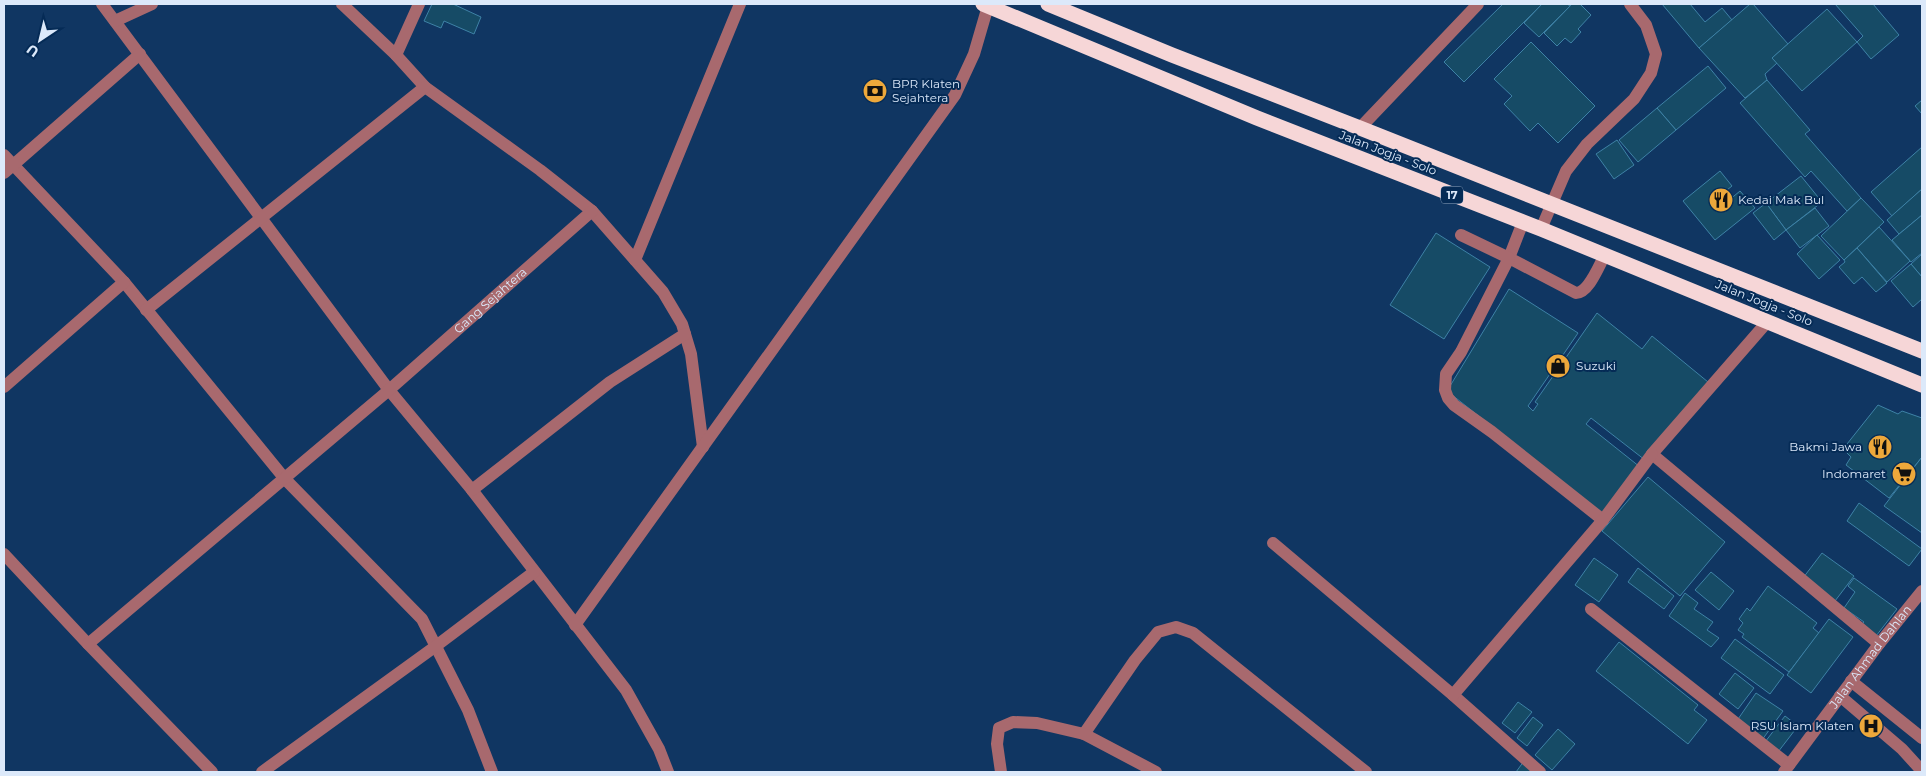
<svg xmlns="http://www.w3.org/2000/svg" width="1926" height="776" font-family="Montserrat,sans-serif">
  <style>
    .building { fill: #164b66; stroke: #3e82a6 }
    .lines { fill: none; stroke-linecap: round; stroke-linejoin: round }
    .minor { stroke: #a8696e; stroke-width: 12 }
    .highway { stroke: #f6d6d7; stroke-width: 15 }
    .labels { text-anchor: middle; stroke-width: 4; stroke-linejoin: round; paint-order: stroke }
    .shield { fill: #052b56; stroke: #9cb0c9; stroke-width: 1 }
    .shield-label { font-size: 11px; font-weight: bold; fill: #dce9fa }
    .poi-label { font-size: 12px; fill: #dce9fa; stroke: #052b56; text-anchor: start }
    .street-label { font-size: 12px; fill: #dce9fa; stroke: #052b56 }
  </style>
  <rect width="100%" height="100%" fill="#103662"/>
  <g class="building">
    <polygon points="432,4 453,4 481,17 474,34 444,21 441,28 424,21"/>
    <polygon points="1503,4 1542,4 1464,82 1444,62"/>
    <polygon points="1542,4 1567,4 1570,6 1539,37 1524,23"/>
    <polygon points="1572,4 1580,4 1591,15 1578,29 1581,32 1571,43 1565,38 1557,46 1544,33"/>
    <polygon points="1662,4 1690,4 1705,22 1722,8 1732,20 1699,48"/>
    <polygon points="1750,4 1753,4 1788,44 1772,58 1777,63 1765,74 1767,80 1745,98 1699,48"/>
    <polygon points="1835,4 1873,4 1899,35 1871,59 1857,42 1863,36"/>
    <polygon points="1827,9 1857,42 1802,91 1772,58"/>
    <polygon points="1531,42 1595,106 1558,143 1538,123 1530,131 1504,104 1512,96 1494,79"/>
    <polygon points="1708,66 1726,88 1676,130 1657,108"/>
    <polygon points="1767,80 1810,130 1805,134 1861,198 1847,211 1811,171 1805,177 1740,103"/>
    <polygon points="1922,100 1922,114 1915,106"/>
    <polygon points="1657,108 1676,130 1638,162 1619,140"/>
    <polygon points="1617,140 1634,165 1614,179 1596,154"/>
    <polygon points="1922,147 1922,189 1892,216 1871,192"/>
    <polygon points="1720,171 1732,186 1722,194 1728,201 1740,191 1755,208 1715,240 1683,201"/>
    <polygon points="1801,176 1822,202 1786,230 1766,203"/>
    <polygon points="1922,189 1922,215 1899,234 1887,220"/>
    <polygon points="1861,198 1884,222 1844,260 1821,236"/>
    <polygon points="1766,203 1786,230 1774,240 1753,213"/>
    <polygon points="1815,208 1829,226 1800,248 1786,230"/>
    <polygon points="1922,215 1922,253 1911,262 1892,240"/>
    <polygon points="1879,227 1910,261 1887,282 1857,248"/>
    <polygon points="1436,233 1490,267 1444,339 1390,305"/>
    <polygon points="1817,235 1840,260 1819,279 1797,254"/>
    <polygon points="1857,248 1887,283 1876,292 1862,277 1854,284 1839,267 1845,262 1844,260"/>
    <polygon points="1922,254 1922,277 1911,264"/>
    <polygon points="1911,264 1922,277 1922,299 1913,307 1891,281"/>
    <polygon points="1509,289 1578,333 1528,406 1533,411 1538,404 1535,402 1597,313 1642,349 1652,336 1708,382 1645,460 1591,418 1586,424 1640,467 1603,514 1447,391"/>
    <polygon points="1878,405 1898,414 1902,411 1922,418 1922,457 1889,498 1846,465 1851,457 1846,452 1850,447 1847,444"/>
    <polygon points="1922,457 1922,533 1884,506"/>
    <polygon points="1648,477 1725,542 1680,596 1602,531"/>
    <polygon points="1859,503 1922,549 1909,566 1847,521"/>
    <polygon points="1822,553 1854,576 1835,601 1803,578"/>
    <polygon points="1594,558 1618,575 1599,602 1575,585"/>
    <polygon points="1638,568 1674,596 1664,609 1628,582"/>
    <polygon points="1711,572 1734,591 1719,610 1695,590"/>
    <polygon points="1854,578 1897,609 1876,636 1861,625 1864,622 1844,608 1855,592 1848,586"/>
    <polygon points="1768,586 1817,623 1813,628 1819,633 1789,672 1742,637 1744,634 1738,630 1743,623 1739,619 1747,608 1750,611"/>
    <polygon points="1685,593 1698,603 1694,609 1713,622 1707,630 1719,638 1711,647 1669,616"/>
    <polygon points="1829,619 1853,637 1811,693 1787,675"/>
    <polygon points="1735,639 1784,675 1770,694 1721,658"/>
    <polygon points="1619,642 1698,705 1694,710 1707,720 1688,744 1596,671"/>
    <polygon points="1735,673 1754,688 1738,709 1719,694"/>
    <polygon points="1756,693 1783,711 1762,740 1736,722"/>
    <polygon points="1518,702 1532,712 1515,733 1502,723"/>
    <polygon points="1785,716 1798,726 1778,752 1765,742"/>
    <polygon points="1533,717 1543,725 1527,746 1517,738"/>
    <polygon points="1558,729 1575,744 1552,770 1535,755"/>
    <polygon points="1524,761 1533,772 1516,772"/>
  </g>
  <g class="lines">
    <g class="minor">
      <polyline points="102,4 389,390 472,490 626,690 659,749 668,772"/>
      <polyline points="342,4 396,55 425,87 540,170 592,211 663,292 682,324 691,354 703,447"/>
      <polyline points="115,21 152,4"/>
      <polyline points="396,55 419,4"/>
      <polyline points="1360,128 1478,4"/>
      <polyline points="4,155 124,282 285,479 422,619 468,710 492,772"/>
      <polyline points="4,173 140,54"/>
      <path d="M1523,222L1509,258L1576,293C1589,293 1599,265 1605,255"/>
      <polyline points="1541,229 1566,171 1587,144 1634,99 1651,73 1656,54 1646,25 1630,4"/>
      <polyline points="1461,235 1509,258 1461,352 1446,374 1445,390 1448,398 1454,405 1492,432 1603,520"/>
      <polyline points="635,260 740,4"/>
      <polyline points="146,310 425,87"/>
      <polyline points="1768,321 1652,454 1879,644"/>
      <polyline points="4,387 124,282"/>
      <polyline points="472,490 610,382 685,334"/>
      <polyline points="1273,543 1453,695 1540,772"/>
      <polyline points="4,554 88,644 212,772"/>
      <polyline points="1591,609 1789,765"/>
      <polyline points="575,625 955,95 974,54 988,6"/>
      <path id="s1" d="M88,644L389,390L592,211"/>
      <polyline points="1851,681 1922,738"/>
      <polyline points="1453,695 1603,520 1652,454"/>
      <polyline points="1840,696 1902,749 1922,771"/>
      <polyline points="1084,734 1135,660 1158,632 1176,627 1193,633 1366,772"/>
      <polyline points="262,772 436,646 534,572"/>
      <polyline points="1001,772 997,744 999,728 1013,722 1037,723 1084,734 1156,772"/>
      <path id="s2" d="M1784,772L1879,644L1922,591"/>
    </g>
    <g class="highway">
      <polyline points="983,4 1257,118 1541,229 1922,385"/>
      <polyline points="1048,4 1172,55 1360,128 1922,351"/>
    </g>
  </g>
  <defs>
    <symbol id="bank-disc" viewBox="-11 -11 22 22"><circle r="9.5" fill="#eda83b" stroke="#052b56"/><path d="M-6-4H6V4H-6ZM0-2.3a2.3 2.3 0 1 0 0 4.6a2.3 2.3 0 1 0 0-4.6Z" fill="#111"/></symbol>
    <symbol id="restaurant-disc" viewBox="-11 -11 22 22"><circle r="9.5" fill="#eda83b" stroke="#052b56"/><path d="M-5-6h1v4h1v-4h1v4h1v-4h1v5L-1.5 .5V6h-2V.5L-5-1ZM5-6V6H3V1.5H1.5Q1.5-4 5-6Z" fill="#111"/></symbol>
    <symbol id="shop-disc" viewBox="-11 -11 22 22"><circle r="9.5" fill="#eda83b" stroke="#052b56"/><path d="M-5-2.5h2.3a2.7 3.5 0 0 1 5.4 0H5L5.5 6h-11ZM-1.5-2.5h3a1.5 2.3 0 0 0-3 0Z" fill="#111"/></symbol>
    <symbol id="supermarket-disc" viewBox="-11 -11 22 22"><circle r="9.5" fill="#eda83b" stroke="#052b56"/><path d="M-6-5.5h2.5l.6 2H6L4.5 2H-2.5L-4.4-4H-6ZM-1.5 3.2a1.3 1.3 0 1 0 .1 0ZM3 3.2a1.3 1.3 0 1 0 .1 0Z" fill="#111"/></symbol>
    <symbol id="hospital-disc" viewBox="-11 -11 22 22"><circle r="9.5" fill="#eda83b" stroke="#052b56"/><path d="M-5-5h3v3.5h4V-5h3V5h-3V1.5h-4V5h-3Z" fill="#111"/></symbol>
  </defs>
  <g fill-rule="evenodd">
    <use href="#bank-disc" x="861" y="77" width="28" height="28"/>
    <use href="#restaurant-disc" x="1707" y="186" width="28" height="28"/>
    <use href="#shop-disc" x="1544" y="352" width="28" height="28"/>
    <use href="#restaurant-disc" x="1866" y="433" width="28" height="28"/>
    <use href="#supermarket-disc" x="1890" y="460" width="28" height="28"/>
    <use href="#hospital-disc" x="1857" y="712" width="28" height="28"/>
  </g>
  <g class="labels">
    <rect class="shield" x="1441" y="186.5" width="22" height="17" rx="4"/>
    <g class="shield-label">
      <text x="1452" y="199">17</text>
    </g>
    <g class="poi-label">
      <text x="892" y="88">BPR Klaten<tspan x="892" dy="14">Sejahtera</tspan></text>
      <text x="1738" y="204">Kedai Mak Bul</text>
      <text x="1576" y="370">Suzuki</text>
      <text x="1862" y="451" text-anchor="end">Bakmi Jawa</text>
      <text x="1886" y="478" text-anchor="end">Indomaret</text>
      <text x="1854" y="730" text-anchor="end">RSU Islam Klaten</text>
    </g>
    <g class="street-label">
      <text transform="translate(1388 153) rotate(21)" y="4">Jalan Jogja - Solo</text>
      <text dy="4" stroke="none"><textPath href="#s1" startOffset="529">Gang Sejahtera</textPath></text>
      <text transform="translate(1764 303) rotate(22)" y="4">Jalan Jogja - Solo</text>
      <text dy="4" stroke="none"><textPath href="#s2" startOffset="144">Jalan Ahmad Dahlan</textPath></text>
    </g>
  </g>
  <rect width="1926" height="776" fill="none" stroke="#dce9fa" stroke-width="10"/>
  <g transform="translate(40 40) rotate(215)" stroke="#052b56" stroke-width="4" paint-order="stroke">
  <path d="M0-4L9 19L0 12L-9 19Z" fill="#dce9fa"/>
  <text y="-8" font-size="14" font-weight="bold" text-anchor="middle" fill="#dce9fa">U</text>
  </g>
</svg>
